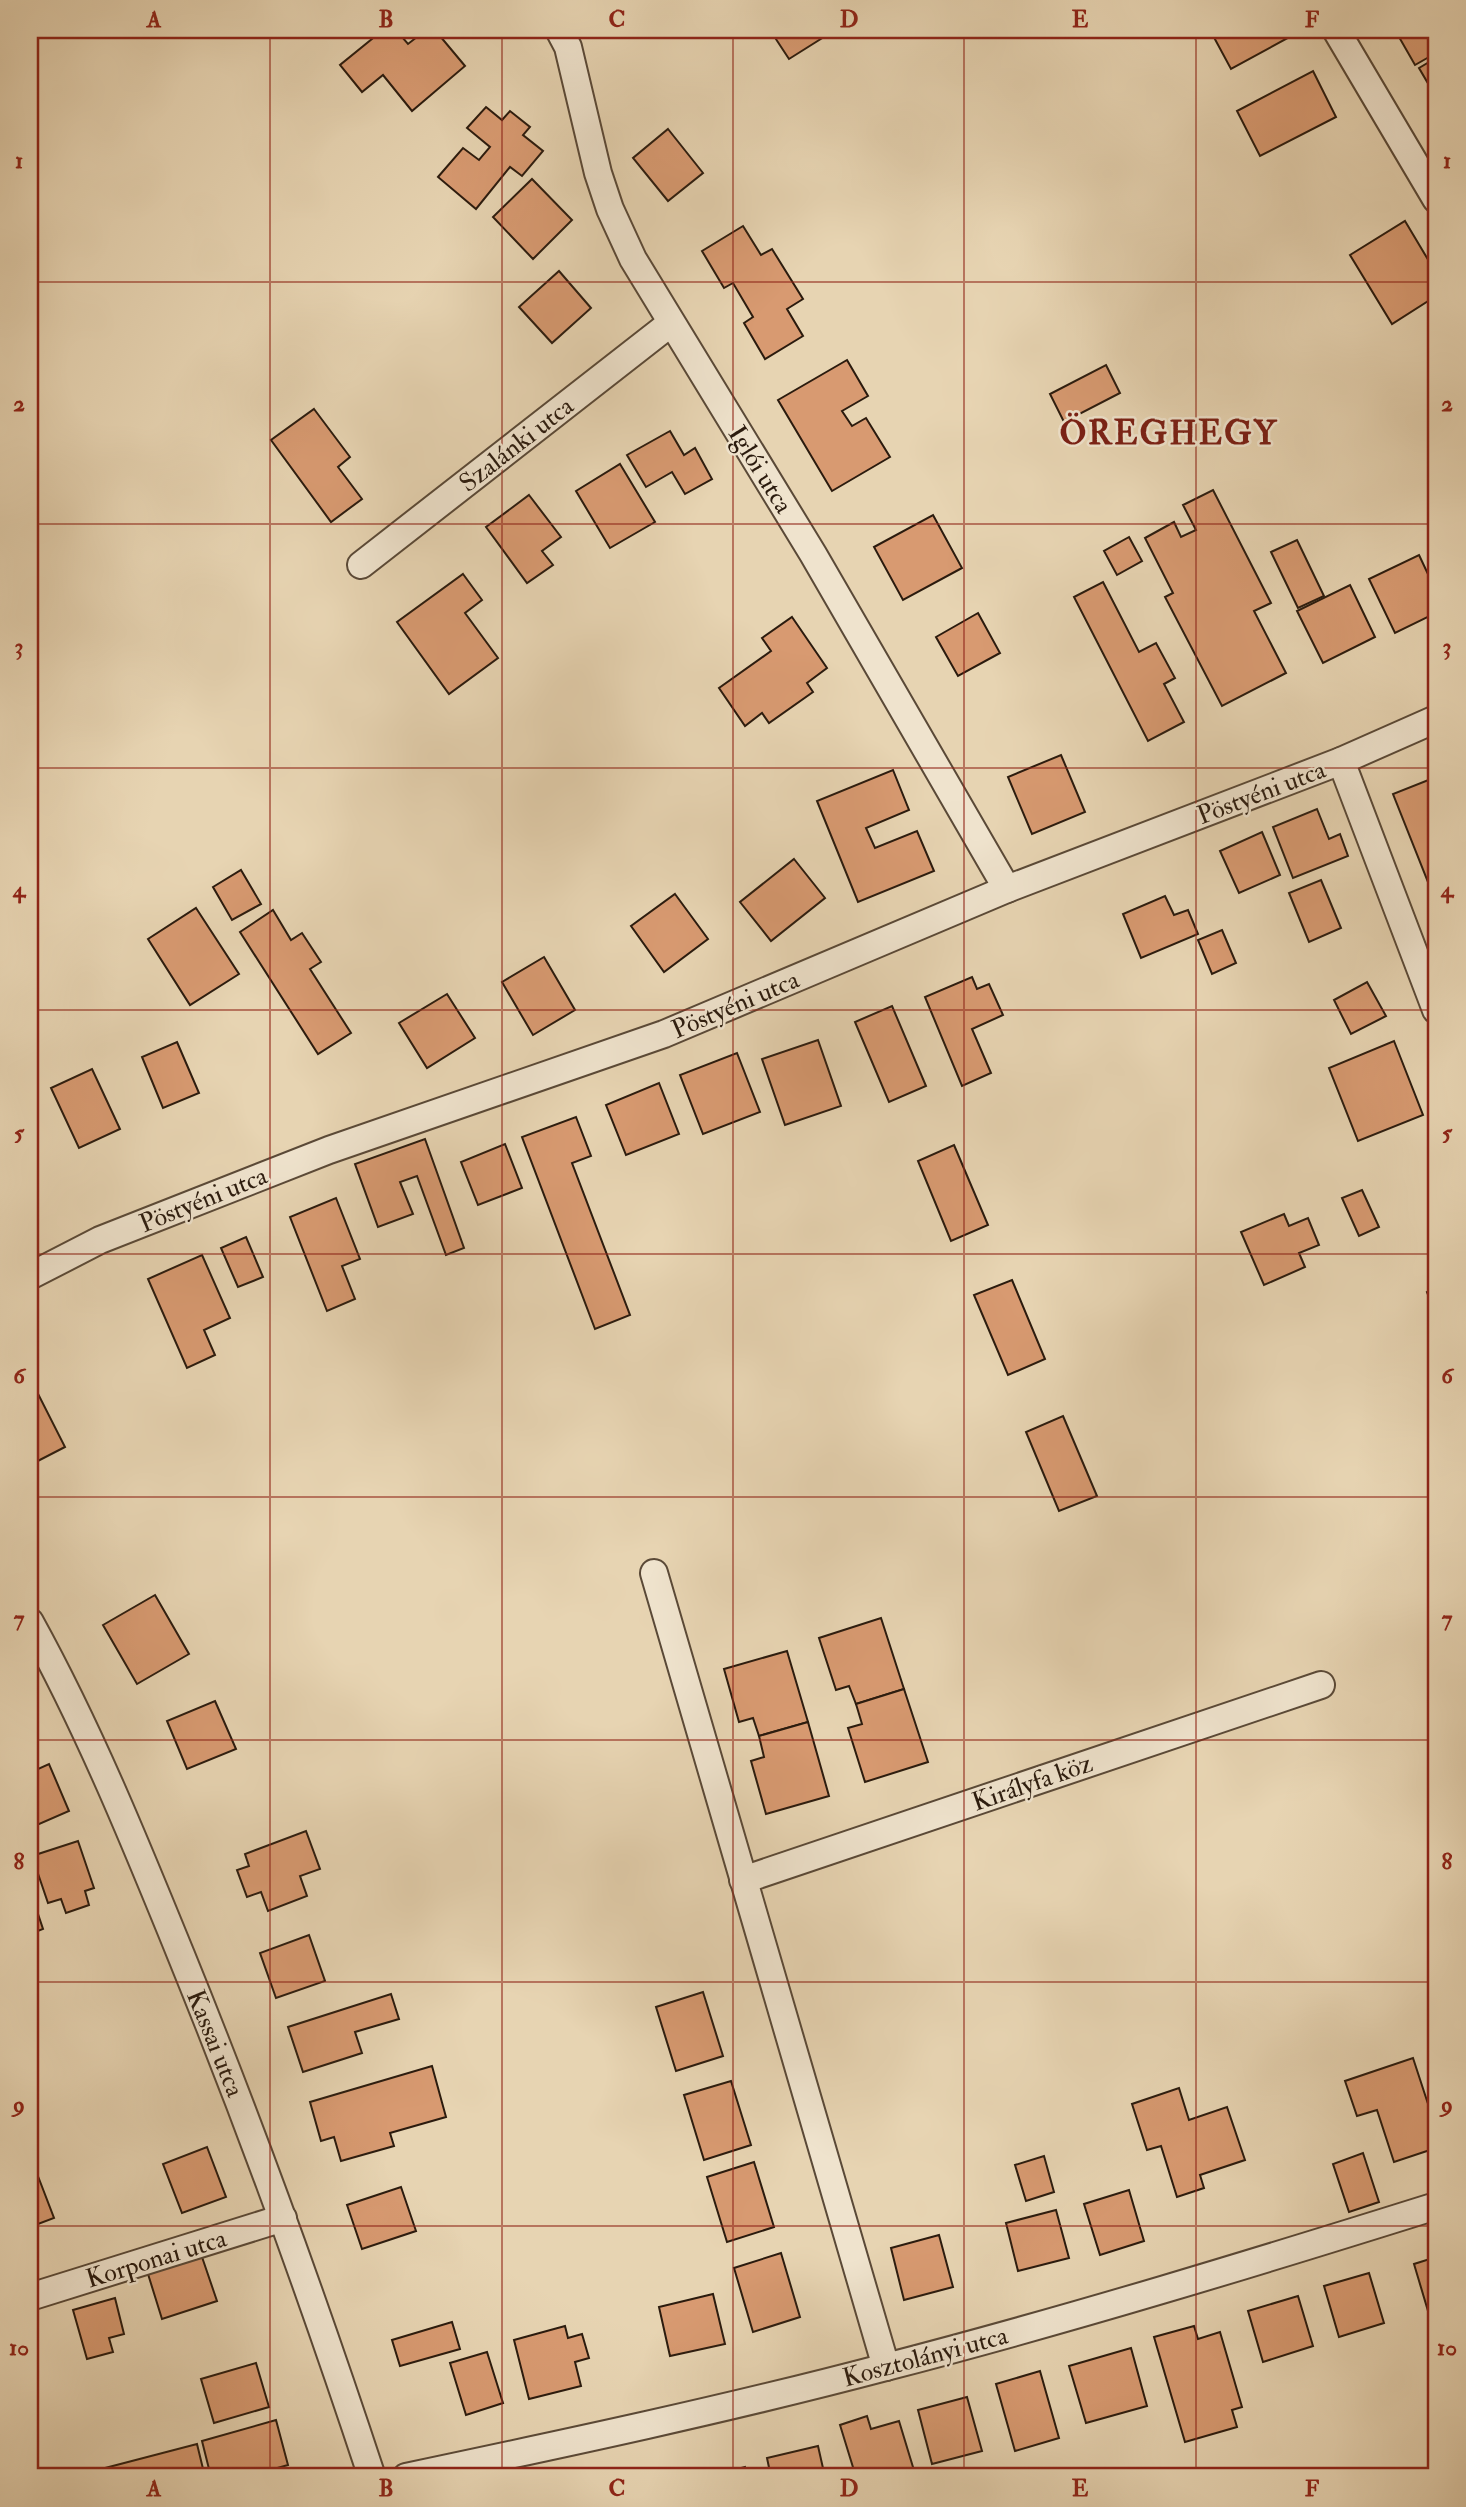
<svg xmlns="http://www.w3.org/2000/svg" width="1466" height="2507" font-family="'IM FELL Double Pica',serif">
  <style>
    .building { fill: #d89a71; stroke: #2b1b0e; stroke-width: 2 }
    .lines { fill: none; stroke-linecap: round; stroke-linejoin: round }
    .street-casing { stroke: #5a4937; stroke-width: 30 }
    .street { stroke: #efe3cd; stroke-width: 26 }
    .grid { fill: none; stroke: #8f2418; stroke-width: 2; stroke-opacity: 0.55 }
    .labels { text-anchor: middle; stroke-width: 5; stroke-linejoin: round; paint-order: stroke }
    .street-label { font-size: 26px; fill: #2b1b0e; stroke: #efe3cd }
    .district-label { font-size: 33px; font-weight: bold; letter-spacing: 2px; fill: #7a1f14; stroke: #efe3cd }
    .neatline { fill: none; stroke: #8f2418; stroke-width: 2.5 }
    .grid-label { font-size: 23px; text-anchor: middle; font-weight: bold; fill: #8f2418 }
  </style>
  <rect width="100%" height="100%" fill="#e7d4b2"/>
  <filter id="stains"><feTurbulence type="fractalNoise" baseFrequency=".00286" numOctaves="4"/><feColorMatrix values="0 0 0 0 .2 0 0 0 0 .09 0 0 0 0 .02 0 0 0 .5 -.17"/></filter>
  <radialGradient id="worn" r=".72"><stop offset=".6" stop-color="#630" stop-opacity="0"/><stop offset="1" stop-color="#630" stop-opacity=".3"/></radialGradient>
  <g class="building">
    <polygon points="383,30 396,30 408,44 426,30 435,30 465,66 412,111 383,75 362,92 340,65"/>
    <polygon points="770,30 835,30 789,59"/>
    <polygon points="1210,30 1293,30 1295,34 1231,69"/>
    <polygon points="1395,30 1436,30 1436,53 1415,65"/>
    <polygon points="1436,58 1436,97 1419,68"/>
    <polygon points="1313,71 1336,117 1260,156 1237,111"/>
    <polygon points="486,107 502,120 510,111 530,127 523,135 543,151 522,176 510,167 476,209 438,177 463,148 479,160 490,147 467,128"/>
    <polygon points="668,129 703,173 668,201 633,158"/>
    <polygon points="532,179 572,220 533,259 493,217"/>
    <polygon points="1405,221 1436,273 1436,296 1392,324 1350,255"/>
    <polygon points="743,226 761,255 772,249 803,299 787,309 803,336 765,359 744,323 753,317 733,283 724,288 702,251"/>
    <polygon points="559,271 591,308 552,343 519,307"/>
    <polygon points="847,360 868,396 842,411 852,426 866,418 890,457 832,491 778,400"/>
    <polygon points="1106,365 1120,393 1064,422 1050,394"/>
    <polygon points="314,409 350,457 338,467 362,499 331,522 271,440"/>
    <polygon points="670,431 684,455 695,448 712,479 685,494 672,472 646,487 627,455"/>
    <polygon points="620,464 655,522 610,548 576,491"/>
    <polygon points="1213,490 1271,603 1254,611 1286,673 1222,706 1165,597 1173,593 1145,538 1174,522 1181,537 1196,530 1183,505"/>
    <polygon points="529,495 561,537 542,551 553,565 527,583 486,527"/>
    <polygon points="933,515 962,568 903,600 874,547"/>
    <polygon points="1129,537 1142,561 1117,575 1104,551"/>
    <polygon points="1297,540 1324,596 1298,608 1271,552"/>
    <polygon points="1419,555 1436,591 1436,613 1395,633 1369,579"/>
    <polygon points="463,574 482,600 465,613 498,658 449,694 397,622"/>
    <polygon points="1103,582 1139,652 1156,643 1175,678 1164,684 1184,722 1148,741 1074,597"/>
    <polygon points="1350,585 1375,637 1323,663 1297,611"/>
    <polygon points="978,613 1000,653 958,676 936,637"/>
    <polygon points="792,617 827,668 807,683 813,692 769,723 762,713 745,726 719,688 771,651 762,638"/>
    <polygon points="1061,755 1085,812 1032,834 1008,777"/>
    <polygon points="893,770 909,810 866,828 875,848 917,831 934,871 858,902 817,801"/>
    <polygon points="1436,777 1436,884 1430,887 1393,794"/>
    <polygon points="1317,809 1329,839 1340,834 1348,856 1293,878 1273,827"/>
    <polygon points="1262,832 1280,875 1239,893 1220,851"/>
    <polygon points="794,859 825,898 771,941 740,902"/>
    <polygon points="241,870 261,904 232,920 213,887"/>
    <polygon points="1321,880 1341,928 1309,942 1289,893"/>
    <polygon points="675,894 708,939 664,972 631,926"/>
    <polygon points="1165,896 1174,915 1188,910 1198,934 1141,958 1123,914"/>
    <polygon points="196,908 239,974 190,1005 148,939"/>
    <polygon points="273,910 291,940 302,933 321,962 310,969 351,1033 318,1054 240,932"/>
    <polygon points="1222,930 1236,963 1212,974 1198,940"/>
    <polygon points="544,957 575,1010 533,1035 502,982"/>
    <polygon points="972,977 977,989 989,984 1003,1015 972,1029 991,1073 962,1086 925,997"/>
    <polygon points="1367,982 1386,1016 1351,1034 1334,1000"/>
    <polygon points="447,994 475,1038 427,1068 399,1023"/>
    <polygon points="892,1006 926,1086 889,1102 855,1022"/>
    <polygon points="818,1040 841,1106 785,1125 762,1059"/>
    <polygon points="1394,1041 1423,1115 1358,1141 1329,1068"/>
    <polygon points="177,1042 199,1093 163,1108 142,1057"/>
    <polygon points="737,1053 760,1112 703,1134 680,1075"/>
    <polygon points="92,1069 120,1129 79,1148 51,1088"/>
    <polygon points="659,1083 679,1134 626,1155 606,1105"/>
    <polygon points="576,1117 591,1156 572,1163 630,1315 595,1329 522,1137"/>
    <polygon points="425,1139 464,1248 446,1255 417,1176 400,1182 413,1214 378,1227 355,1164"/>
    <polygon points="505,1144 522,1188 478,1205 461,1162"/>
    <polygon points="954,1145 988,1225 951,1241 918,1161"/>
    <polygon points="1362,1190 1379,1227 1359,1236 1342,1198"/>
    <polygon points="336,1198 360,1259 342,1266 355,1299 327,1311 290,1217"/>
    <polygon points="1284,1214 1289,1226 1308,1218 1319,1245 1299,1253 1305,1267 1264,1285 1241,1232"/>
    <polygon points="246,1237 263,1277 238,1287 221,1248"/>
    <polygon points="202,1255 230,1318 204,1330 215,1355 187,1368 148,1279"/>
    <polygon points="1012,1280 1045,1359 1008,1375 974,1295"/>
    <polygon points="1436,1289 1436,1316 1427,1292"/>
    <polygon points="30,1378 65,1447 30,1465"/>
    <polygon points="1436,1402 1436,1420 1430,1404"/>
    <polygon points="1063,1416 1097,1496 1059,1511 1026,1432"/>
    <polygon points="155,1595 189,1654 137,1684 103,1625"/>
    <polygon points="881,1618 904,1689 856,1704 849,1686 836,1690 819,1638"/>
    <polygon points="787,1651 808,1722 759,1736 753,1718 739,1722 724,1669"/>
    <polygon points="904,1689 928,1762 865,1782 848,1728 862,1724 856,1704"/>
    <polygon points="215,1701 236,1749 187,1769 167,1721"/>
    <polygon points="808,1722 829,1796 766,1814 751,1761 764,1757 759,1736"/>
    <polygon points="30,1757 36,1770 49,1764 69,1811 30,1828"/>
    <polygon points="306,1831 320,1869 300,1876 307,1896 268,1911 261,1892 247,1897 237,1870 249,1866 245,1854"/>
    <polygon points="78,1841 94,1888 85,1891 89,1905 66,1913 61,1899 48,1903 32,1856"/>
    <polygon points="30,1890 43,1929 30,1934"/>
    <polygon points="309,1935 325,1981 276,1998 260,1953"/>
    <polygon points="703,1992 723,2056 676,2071 656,2007"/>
    <polygon points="391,1994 399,2019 355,2032 362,2053 303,2072 288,2027"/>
    <polygon points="1413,2058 1431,2113 1436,2111 1436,2148 1394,2162 1377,2110 1357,2116 1345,2081"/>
    <polygon points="432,2066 446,2117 390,2133 394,2146 341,2161 334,2137 321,2141 310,2102"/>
    <polygon points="731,2081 751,2145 704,2160 684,2095"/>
    <polygon points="1179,2088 1189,2120 1227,2107 1245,2160 1200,2175 1204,2188 1177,2197 1161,2146 1147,2150 1132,2104"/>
    <polygon points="207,2147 226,2197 182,2213 163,2164"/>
    <polygon points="1363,2153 1379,2202 1349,2212 1333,2164"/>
    <polygon points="1044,2156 1054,2192 1026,2201 1015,2165"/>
    <polygon points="754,2162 774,2227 727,2242 707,2177"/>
    <polygon points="36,2171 54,2218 30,2227 30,2173"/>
    <polygon points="401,2187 416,2231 362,2249 347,2205"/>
    <polygon points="1129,2190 1144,2241 1100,2255 1084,2204"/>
    <polygon points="1056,2210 1069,2258 1018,2271 1006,2223"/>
    <polygon points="939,2235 953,2287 904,2300 891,2248"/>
    <polygon points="781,2253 800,2317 753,2332 734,2268"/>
    <polygon points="202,2257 217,2301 162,2319 148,2274"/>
    <polygon points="1436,2257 1436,2320 1431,2321 1414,2264"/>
    <polygon points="1369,2273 1384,2323 1339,2337 1324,2286"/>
    <polygon points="713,2294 725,2344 670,2356 659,2307"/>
    <polygon points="1298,2296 1313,2346 1263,2362 1248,2311"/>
    <polygon points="115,2298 124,2334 109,2338 113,2352 87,2359 73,2310"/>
    <polygon points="452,2322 460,2349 400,2366 392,2340"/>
    <polygon points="565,2326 568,2338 582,2334 589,2358 575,2362 581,2386 529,2399 514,2340"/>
    <polygon points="1194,2326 1198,2339 1220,2332 1242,2407 1232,2410 1237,2427 1185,2442 1154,2337"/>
    <polygon points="1131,2348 1147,2406 1086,2423 1069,2366"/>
    <polygon points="487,2352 503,2403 466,2415 450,2363"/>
    <polygon points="256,2363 269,2407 214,2423 201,2379"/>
    <polygon points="1040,2371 1059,2438 1015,2451 996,2384"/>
    <polygon points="967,2397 982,2451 932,2464 918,2410"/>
    <polygon points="867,2416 871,2429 899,2421 916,2477 856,2477 840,2425"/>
    <polygon points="276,2420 288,2465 245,2477 211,2477 202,2441"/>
    <polygon points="197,2444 205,2477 107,2477 105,2468"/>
    <polygon points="818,2446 825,2477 771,2477 767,2458"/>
    <polygon points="745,2467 748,2477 707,2477"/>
  </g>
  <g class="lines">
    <defs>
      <g id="street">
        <polyline points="559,30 568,47 598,173 610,209 633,259 813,554 1007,889"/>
        <polyline points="1336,30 1436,199"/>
        <polyline points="361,565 671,323"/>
        <polyline points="1341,761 1436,1010"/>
        <polyline points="30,1276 100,1240 329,1150 664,1034 1007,889 1341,761 1436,719"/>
        <polyline points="654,1573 886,2367"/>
        <path d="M30,1622C89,1729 135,1842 181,1955C251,2127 314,2301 372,2477"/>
        <polyline points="743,1880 1321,1685"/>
        <polyline points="30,2297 283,2218"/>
        <path d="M406,2477C567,2443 727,2409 886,2367C1071,2319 1254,2263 1436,2206"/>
      </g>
    </defs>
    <use href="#street" class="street-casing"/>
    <use href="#street" class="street"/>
  </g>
  <path class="grid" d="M270,30V2477M502,30V2477M733,30V2477M964,30V2477M1196,30V2477M30,282H1436M30,524H1436M30,768H1436M30,1010H1436M30,1254H1436M30,1497H1436M30,1740H1436M30,1982H1436M30,2226H1436"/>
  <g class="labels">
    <g class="street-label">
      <text transform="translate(516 444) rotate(-38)" y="9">Szalánki utca</text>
      <text transform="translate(761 469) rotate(58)" y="9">Iglói utca</text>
      <text transform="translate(1261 792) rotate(-21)" y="9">Pöstyéni utca</text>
      <text transform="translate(735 1004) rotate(-23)" y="9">Pöstyéni utca</text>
      <text transform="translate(203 1199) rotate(-22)" y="9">Pöstyéni utca</text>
      <text transform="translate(1032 1782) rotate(-19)" y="9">Királyfa köz</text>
      <text transform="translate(216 2043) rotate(68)" y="9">Kassai utca</text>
      <text transform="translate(156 2258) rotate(-17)" y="9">Korponai utca</text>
      <text transform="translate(925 2356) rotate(-15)" y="9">Kosztolányi utca</text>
    </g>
    <g class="district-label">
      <text x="1169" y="444">ÖREGHEGY</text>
    </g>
  </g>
  <rect width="1466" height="2507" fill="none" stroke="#e7d4b2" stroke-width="77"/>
  <rect x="38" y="38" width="1390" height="2430" class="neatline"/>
  <g class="grid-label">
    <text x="154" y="27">A</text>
    <text x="386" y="27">B</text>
    <text x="617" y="27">C</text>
    <text x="849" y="27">D</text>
    <text x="1080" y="27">E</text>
    <text x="1312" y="27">F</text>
    <text x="19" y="168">1</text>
    <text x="1447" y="168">1</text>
    <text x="19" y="411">2</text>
    <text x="1447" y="411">2</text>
    <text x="19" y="654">3</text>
    <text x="1447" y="654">3</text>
    <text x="19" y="897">4</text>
    <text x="1447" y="897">4</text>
    <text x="19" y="1140">5</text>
    <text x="1447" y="1140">5</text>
    <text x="19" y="1383">6</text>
    <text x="1447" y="1383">6</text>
    <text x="19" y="1626">7</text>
    <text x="1447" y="1626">7</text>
    <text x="19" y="1869">8</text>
    <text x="1447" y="1869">8</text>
    <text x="19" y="2112">9</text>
    <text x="1447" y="2112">9</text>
    <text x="19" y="2355">10</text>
    <text x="1447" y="2355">10</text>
    <text x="154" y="2496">A</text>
    <text x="386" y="2496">B</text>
    <text x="617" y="2496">C</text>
    <text x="849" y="2496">D</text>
    <text x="1080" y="2496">E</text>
    <text x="1312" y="2496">F</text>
  </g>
  <rect width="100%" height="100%" filter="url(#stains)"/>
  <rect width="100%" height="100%" fill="url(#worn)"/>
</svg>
